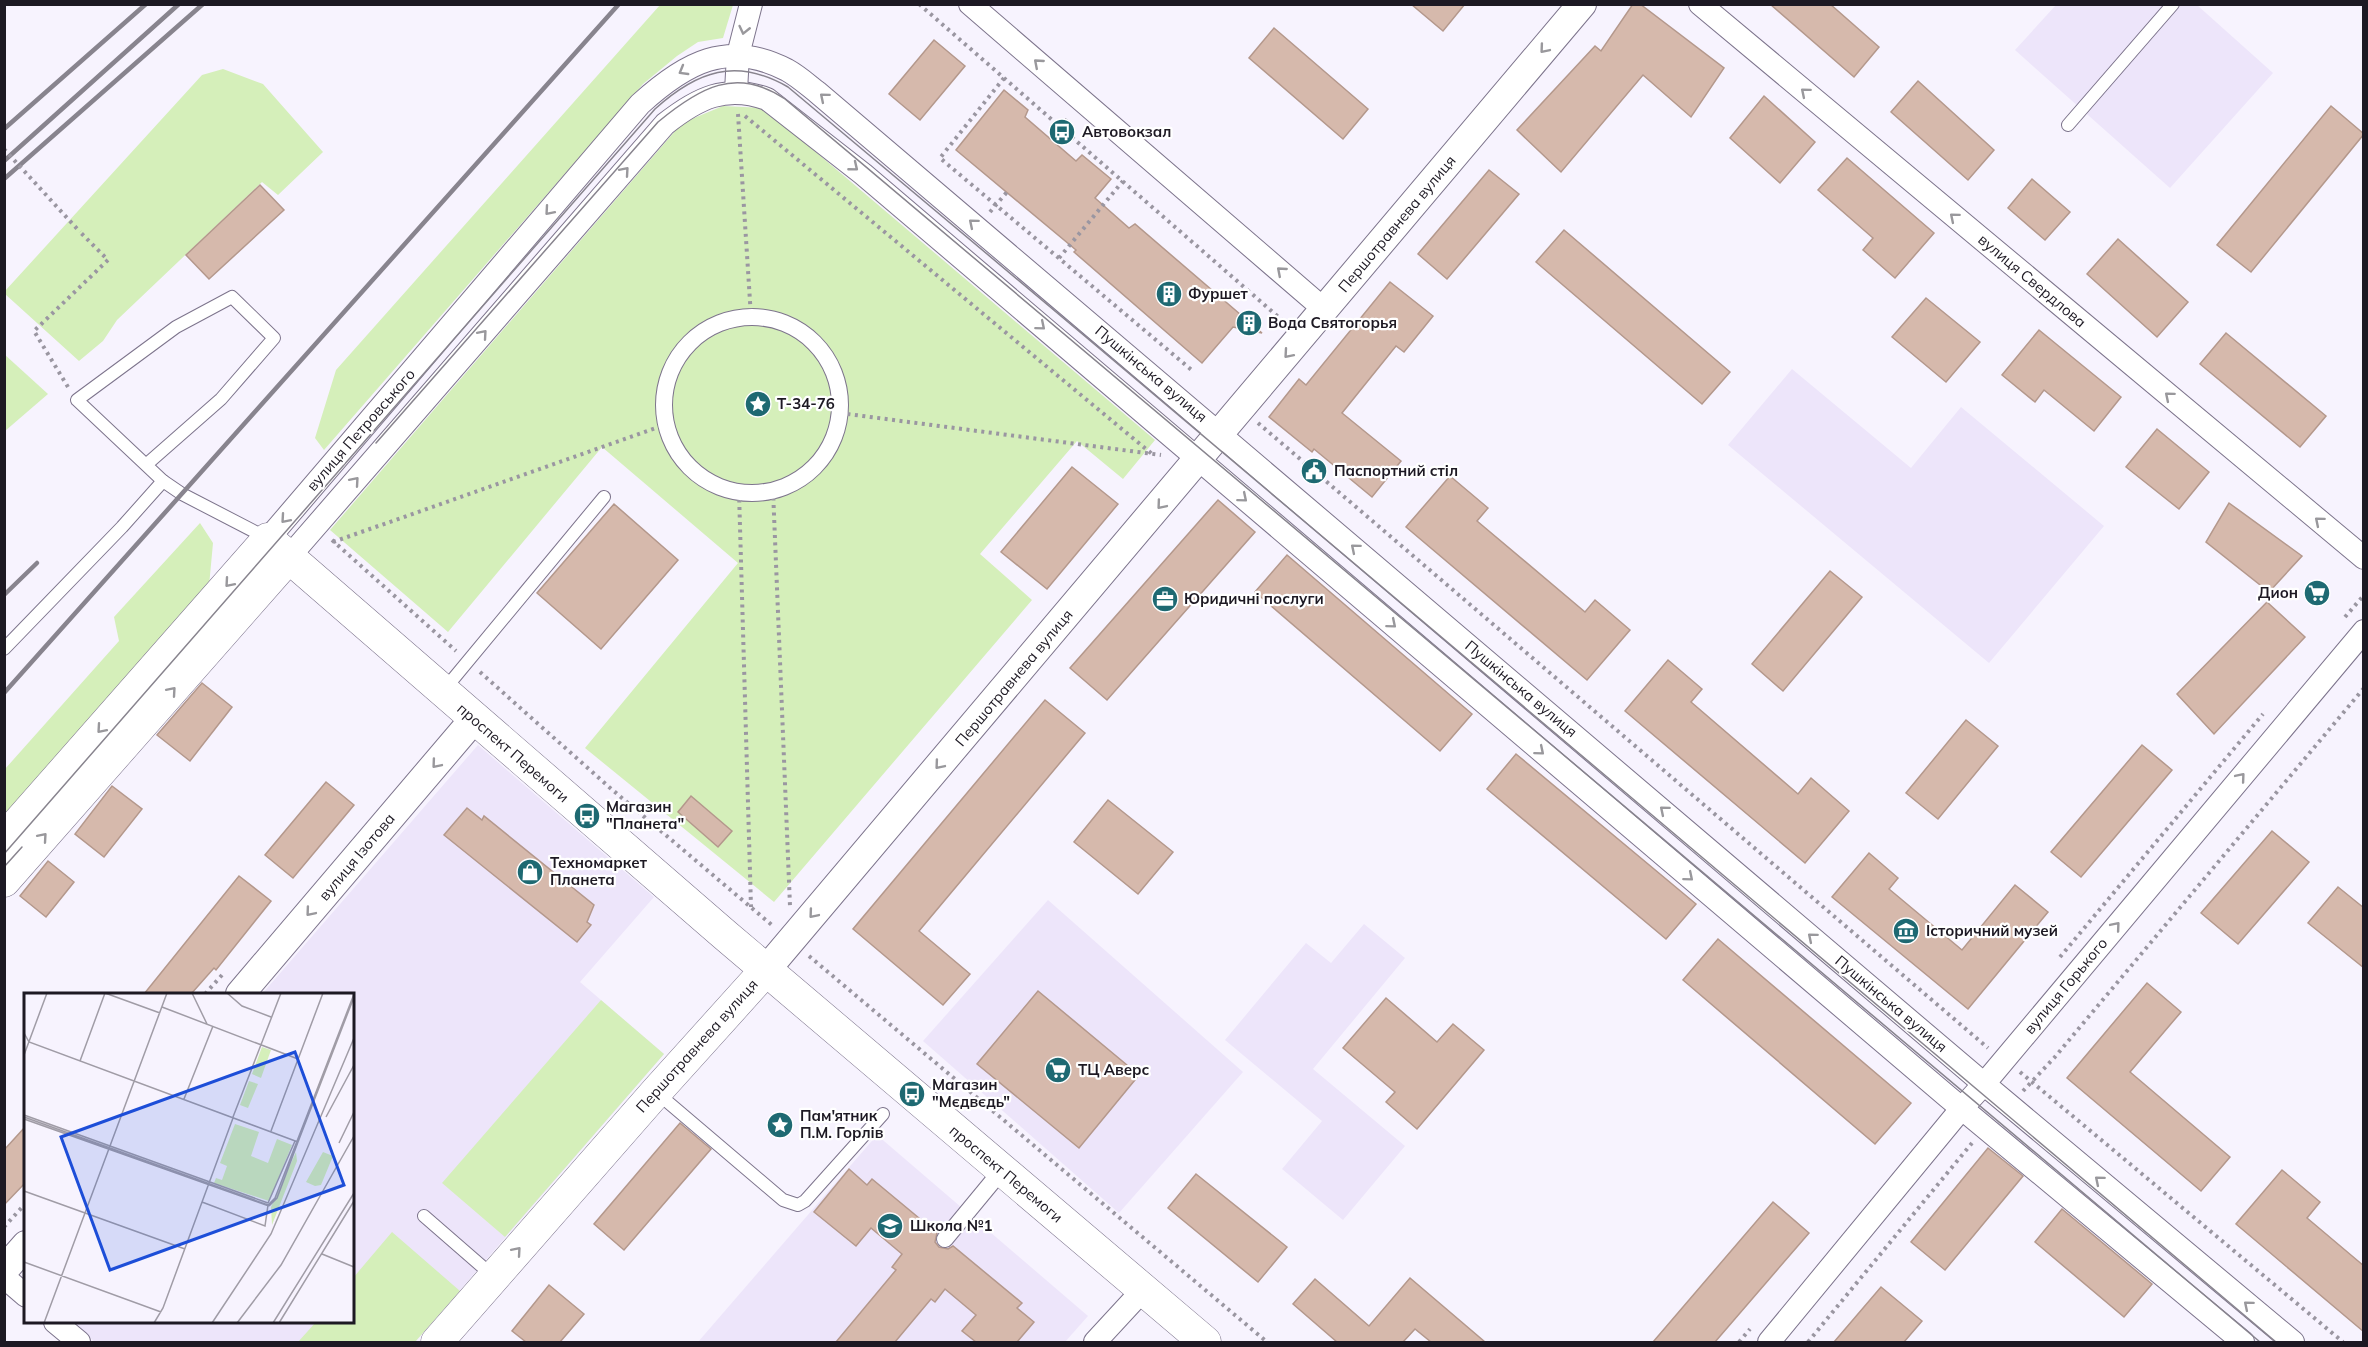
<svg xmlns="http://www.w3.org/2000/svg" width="2368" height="1347" font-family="Mulish,sans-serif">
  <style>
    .built { fill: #ede5fa }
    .green { fill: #d5efba }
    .building { fill: #d6b9ac; stroke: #b4988c; stroke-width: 1.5 }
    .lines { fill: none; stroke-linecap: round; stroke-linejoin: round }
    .service-casing { stroke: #7d748c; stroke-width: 14 }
    .pedestrian-casing { stroke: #7d748c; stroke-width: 18 }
    .minor-casing { stroke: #7d748c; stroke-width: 24 }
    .tertiary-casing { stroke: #7d748c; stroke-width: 30 }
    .secondary-casing { stroke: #7d748c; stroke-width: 33 }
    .path { stroke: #9a96a1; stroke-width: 4; stroke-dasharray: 3 4.5; stroke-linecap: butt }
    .service { stroke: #fff; stroke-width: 12 }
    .pedestrian { stroke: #fff; stroke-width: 16 }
    .minor { stroke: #fff; stroke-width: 22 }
    .tertiary { stroke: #fff; stroke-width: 28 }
    .secondary { stroke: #fff; stroke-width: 32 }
    .tram { stroke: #88848e; stroke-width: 1.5 }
    .rail { stroke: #88848e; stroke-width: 4.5 }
    .path-bridge { stroke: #9a96a1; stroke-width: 4; stroke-dasharray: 3 4.5; stroke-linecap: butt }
    .oneway { stroke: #99989c }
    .labels { text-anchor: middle; stroke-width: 4.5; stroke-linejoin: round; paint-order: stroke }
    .poi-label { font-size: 15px; font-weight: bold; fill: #1d1923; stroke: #fff; text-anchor: start }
    .street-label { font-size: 15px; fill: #1d1923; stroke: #fff }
    .inset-road { fill: none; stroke: #a09ca6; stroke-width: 1.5 }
    .view { fill: #1d4ed8; fill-opacity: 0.15; stroke: #1d4ed8; stroke-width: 3 }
    .inset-edge { fill: none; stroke: #1d1923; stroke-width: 3 }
  </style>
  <rect width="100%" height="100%" fill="#f7f3fe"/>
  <g class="built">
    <polygon points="2056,5 2197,5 2273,73 2170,188 2015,50"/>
    <polygon points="1792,369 1911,468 1961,407 2104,526 1989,663 1728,445"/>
    <polygon points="478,745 654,897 580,982 664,1054 415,1342 95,1342 71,1322 352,1322 352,994 262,994"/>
    <polygon points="1048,900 1243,1072 1119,1213 923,1041"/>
    <polygon points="1364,924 1405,958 1313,1069 1405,1146 1343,1220 1282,1169 1322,1121 1225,1040 1306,943 1331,963"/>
    <polygon points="877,1135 1088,1316 1065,1342 698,1342"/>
  </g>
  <g class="green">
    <polygon points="660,5 733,5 723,38 698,42 677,56 643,84 324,450 315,438 336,370"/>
    <polygon points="223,69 263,84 323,152 278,195 262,182 117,320 103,341 79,361 5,294 5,291 202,75"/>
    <polygon points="723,106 764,108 1155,440 1123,479 1077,441 980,554 1032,600 774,902 585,748 738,563 602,447 448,632 330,530 682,123"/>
    <polygon points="4,354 48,394 5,431 4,431"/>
    <polygon points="200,523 213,543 209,586 5,814 5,769 119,641 114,617"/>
    <polygon points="601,1000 664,1054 505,1237 442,1183"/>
    <polygon points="392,1232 460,1291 415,1342 298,1342 316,1322 352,1322 353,1278"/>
  </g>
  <g class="building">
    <polygon points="1411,4 1465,4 1443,31"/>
    <polygon points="1633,4 1640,4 1724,68 1691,117 1643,75 1561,172 1517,130 1595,46 1601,51"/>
    <polygon points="1770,4 1830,4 1879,47 1854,77"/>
    <polygon points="1274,28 1368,109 1343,139 1249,58"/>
    <polygon points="934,40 965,66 920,120 889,94"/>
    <polygon points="1918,81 1994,150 1968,180 1891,112"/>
    <polygon points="1004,90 1028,110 1025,117 1076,161 1082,155 1111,179 1095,198 1129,228 1135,224 1262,333 1233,327 1202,363 1074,252 1076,250 956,150"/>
    <polygon points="1764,96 1815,142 1780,183 1730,138"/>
    <polygon points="2331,106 2364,134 2251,272 2217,245"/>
    <polygon points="1847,158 1934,233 1895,278 1863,250 1873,238 1818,190"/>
    <polygon points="1489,170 1519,194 1447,279 1418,254"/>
    <polygon points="2032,179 2070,212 2045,240 2008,208"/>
    <polygon points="260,185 284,210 209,279 186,255"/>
    <polygon points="1564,230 1730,372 1702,404 1536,262"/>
    <polygon points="2118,239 2188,302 2157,337 2087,274"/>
    <polygon points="1390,282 1433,316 1404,352 1396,346 1342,413 1401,461 1372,497 1314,449 1312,452 1269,417 1299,379 1306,385"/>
    <polygon points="1926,298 1980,342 1946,382 1892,337"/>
    <polygon points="2039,330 2121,397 2094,431 2044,390 2035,402 2002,375"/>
    <polygon points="2226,333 2326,416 2300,447 2200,364"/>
    <polygon points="2157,429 2209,472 2179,509 2126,467"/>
    <polygon points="1072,467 1118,504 1047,589 1001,552"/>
    <polygon points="1450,476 1488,508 1477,521 1585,612 1595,600 1630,630 1587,680 1406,527"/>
    <polygon points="1218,500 1255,532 1107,700 1070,668"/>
    <polygon points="2229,503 2302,556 2269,592 2206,542"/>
    <polygon points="614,504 678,560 601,649 537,593"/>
    <polygon points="1287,555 1472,714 1440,751 1255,592"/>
    <polygon points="1830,571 1862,597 1783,691 1752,664"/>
    <polygon points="2267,602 2305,637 2214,734 2177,694"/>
    <polygon points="1668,660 1702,689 1691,702 1798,794 1811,778 1849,811 1805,863 1625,711"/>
    <polygon points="202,683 232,707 190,761 157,735"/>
    <polygon points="1045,700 1085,733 919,931 970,974 943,1005 853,929"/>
    <polygon points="1966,720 1998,746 1938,819 1906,793"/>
    <polygon points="2142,745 2172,770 2081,877 2051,852"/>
    <polygon points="1516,754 1696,904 1666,939 1487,789"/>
    <polygon points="326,782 354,805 293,878 265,855"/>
    <polygon points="112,786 142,809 104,857 75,834"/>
    <polygon points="691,796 732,831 718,847 678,812"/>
    <polygon points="1108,800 1173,852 1138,894 1074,842"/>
    <polygon points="467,808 482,820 484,816 594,905 587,922 591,925 577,942 444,835"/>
    <polygon points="2272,831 2309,862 2238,944 2201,913"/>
    <polygon points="1869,853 1898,878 1889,889 1962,950 2015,885 2048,912 1968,1009 1832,897"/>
    <polygon points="48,861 74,882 46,917 20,896"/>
    <polygon points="239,876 271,901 216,970 214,968 191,994 144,994"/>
    <polygon points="2338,887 2364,908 2364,968 2308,923"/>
    <polygon points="1718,939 1911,1103 1875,1144 1683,980"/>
    <polygon points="2147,983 2181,1012 2130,1072 2230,1157 2201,1191 2067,1078"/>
    <polygon points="1038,991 1139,1075 1079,1148 977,1064"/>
    <polygon points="1386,998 1437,1042 1453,1024 1484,1050 1417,1129 1386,1102 1395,1092 1343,1048"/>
    <polygon points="680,1123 711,1149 624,1250 594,1224"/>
    <polygon points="26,1126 26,1182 4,1205 4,1150"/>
    <polygon points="1988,1148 2023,1176 1945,1270 1911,1242"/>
    <polygon points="849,1169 867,1185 872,1179 937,1233 935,1242 939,1247 948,1249 953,1246 1022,1303 1017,1308 1034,1322 1017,1342 976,1342 962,1331 976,1315 945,1289 935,1302 931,1299 895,1342 836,1342 896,1270 892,1267 902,1254 871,1228 856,1246 814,1212"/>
    <polygon points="2282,1170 2320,1202 2307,1218 2364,1266 2364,1332 2236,1224"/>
    <polygon points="1196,1174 1287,1247 1258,1282 1168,1208"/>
    <polygon points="1773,1202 1809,1233 1715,1342 1653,1342"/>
    <polygon points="2062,1209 2152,1284 2124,1317 2035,1242"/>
    <polygon points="1410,1278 1485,1342 1431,1342 1415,1329 1403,1342 1337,1342 1293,1304 1315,1279 1369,1326"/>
    <polygon points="549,1285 584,1314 560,1342 526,1342 512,1331"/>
    <polygon points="1881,1287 1922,1321 1904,1342 1834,1342"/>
  </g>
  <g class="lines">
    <defs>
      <g id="service">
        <polyline points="2068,125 2173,4"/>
        <polyline points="147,464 221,399 274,338 232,297 176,327 77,400 163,481 182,494 267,538"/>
        <polyline points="4,649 122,527 163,481"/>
        <polyline points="444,690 604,497"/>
        <polyline points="656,1092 783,1200 798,1205 805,1201 883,1114"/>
        <polyline points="424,1216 493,1276"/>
      </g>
      <g id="pedestrian">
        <circle cx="752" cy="405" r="88"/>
        <polyline points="945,1239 1002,1170"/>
      </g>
      <g id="minor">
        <polyline points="970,4 1325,310"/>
        <polyline points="1700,4 2364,558"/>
        <polyline points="736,91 738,55 751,4"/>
        <path d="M268,539L640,104C685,63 727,39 787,70C798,76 808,85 817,92L1984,1084L2293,1342"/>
        <path d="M289,557L665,124C698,98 726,84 767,99L863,174L1948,1097L2243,1342"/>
        <polyline points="4,1277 26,1296"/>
        <polyline points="55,1322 79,1342"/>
        <polyline points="1095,1342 1143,1290"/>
        <polyline points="1769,1342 1962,1108 1984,1084 2364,631"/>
      </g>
      <g id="tertiary">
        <polyline points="766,970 1582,4"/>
        <polyline points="240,994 474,719"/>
        <polyline points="4,1270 26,1245"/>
      </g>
      <g id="secondary">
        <polyline points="4,839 268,539 725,935 1205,1342"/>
        <polyline points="4,881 289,557"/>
        <polyline points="437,1342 656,1092 766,970"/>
      </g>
    </defs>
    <use href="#service" class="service-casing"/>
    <use href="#pedestrian" class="pedestrian-casing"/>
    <use href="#minor" class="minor-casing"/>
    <use href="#tertiary" class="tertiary-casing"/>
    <use href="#secondary" class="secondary-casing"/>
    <g class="path">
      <polyline points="919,4 1283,321"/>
      <polyline points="1004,78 940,158 1194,372"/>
      <polyline points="738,114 751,317"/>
      <polyline points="745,116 1152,454"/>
      <polyline points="1051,139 1069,117"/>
      <polyline points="990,212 1007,192"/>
      <polyline points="1059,258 1123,181"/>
      <polyline points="68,387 34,331 108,260 80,232"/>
      <polyline points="840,413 1161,455"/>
      <polyline points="1258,423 1988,1048"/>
      <polyline points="773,490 790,906"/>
      <polyline points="739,492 751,907"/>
      <polyline points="332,540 456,651"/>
      <polyline points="333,542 667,424"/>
      <polyline points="2345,617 2364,595"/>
      <polyline points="480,672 609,787 773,926"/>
      <polyline points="809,956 1267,1342"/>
      <polyline points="2060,957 2263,714"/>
      <polyline points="205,994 222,975"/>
      <polyline points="2020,1072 2343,1342"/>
      <polyline points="2023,1091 2054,1058 2364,688"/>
      <polyline points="4,1227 26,1203"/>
      <polyline points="1739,1342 1750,1329"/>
      <polyline points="1808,1342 1972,1143"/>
    </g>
    <use href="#service" class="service"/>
    <use href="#pedestrian" class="pedestrian"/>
    <use href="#minor" class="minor"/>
    <use href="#tertiary" class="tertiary"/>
    <use href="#secondary" class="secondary"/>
    <g class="tram">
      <path d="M376,443L658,122C699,88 736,66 785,99C1278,512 1766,931 2260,1342"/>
      <path d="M4,854L655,109C697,71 736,57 788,87C1286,503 1779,925 2276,1342"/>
      <polyline points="4,867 22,847"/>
    </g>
    <g class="rail">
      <polyline points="4,129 146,4"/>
      <polyline points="4,161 179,4"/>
      <polyline points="4,179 203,4"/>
      <polyline points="4,595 37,563"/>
      <polyline points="4,693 619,4"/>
    </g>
    <polyline class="path-bridge" points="4,149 80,232"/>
  </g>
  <defs><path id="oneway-chevron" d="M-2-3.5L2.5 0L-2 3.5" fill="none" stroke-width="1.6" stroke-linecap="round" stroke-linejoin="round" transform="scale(1.5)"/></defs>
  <g class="oneway">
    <use href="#oneway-chevron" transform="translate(744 30) rotate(103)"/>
    <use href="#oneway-chevron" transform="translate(1544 49) rotate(130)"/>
    <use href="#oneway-chevron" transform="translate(1038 63) rotate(-139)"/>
    <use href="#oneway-chevron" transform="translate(683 71) rotate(150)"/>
    <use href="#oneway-chevron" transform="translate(1805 92) rotate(-140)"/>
    <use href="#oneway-chevron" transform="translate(824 97) rotate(-140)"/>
    <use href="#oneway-chevron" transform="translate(854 167) rotate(39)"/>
    <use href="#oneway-chevron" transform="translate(625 171) rotate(-49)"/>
    <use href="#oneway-chevron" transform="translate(549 211) rotate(131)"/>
    <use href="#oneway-chevron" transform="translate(1954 217) rotate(-140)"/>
    <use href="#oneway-chevron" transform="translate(973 223) rotate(-140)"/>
    <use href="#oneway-chevron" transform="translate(1281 271) rotate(-139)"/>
    <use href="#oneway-chevron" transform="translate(1041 326) rotate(40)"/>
    <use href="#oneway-chevron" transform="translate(483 334) rotate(-49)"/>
    <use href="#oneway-chevron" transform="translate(1288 354) rotate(131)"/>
    <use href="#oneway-chevron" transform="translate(2169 396) rotate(-140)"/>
    <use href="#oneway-chevron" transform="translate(355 481) rotate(-49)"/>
    <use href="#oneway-chevron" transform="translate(1243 498) rotate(40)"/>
    <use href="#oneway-chevron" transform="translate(1161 505) rotate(130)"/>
    <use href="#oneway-chevron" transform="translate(285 519) rotate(131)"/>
    <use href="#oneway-chevron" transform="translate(2319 521) rotate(-140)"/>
    <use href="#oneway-chevron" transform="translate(1355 548) rotate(-140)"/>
    <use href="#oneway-chevron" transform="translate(229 583) rotate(131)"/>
    <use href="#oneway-chevron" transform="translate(1392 624) rotate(40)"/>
    <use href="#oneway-chevron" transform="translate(172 691) rotate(-49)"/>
    <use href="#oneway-chevron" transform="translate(101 729) rotate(131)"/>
    <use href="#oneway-chevron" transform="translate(1540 751) rotate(40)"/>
    <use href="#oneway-chevron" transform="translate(436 764) rotate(130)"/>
    <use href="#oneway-chevron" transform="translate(939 765) rotate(130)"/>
    <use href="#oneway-chevron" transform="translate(2241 777) rotate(-50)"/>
    <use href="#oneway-chevron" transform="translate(1664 810) rotate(-140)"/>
    <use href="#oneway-chevron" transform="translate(43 837) rotate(-49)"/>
    <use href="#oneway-chevron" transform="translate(1689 877) rotate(40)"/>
    <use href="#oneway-chevron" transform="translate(310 912) rotate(130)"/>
    <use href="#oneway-chevron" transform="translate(813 914) rotate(130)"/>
    <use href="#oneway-chevron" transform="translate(2116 926) rotate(-50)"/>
    <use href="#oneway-chevron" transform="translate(1812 937) rotate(-140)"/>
    <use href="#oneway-chevron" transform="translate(2099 1180) rotate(-140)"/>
    <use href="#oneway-chevron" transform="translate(517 1251) rotate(-49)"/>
    <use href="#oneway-chevron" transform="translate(2248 1305) rotate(-140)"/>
  </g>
  <defs>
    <symbol id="bus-disc" viewBox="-11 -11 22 22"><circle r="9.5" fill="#1e6972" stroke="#fff"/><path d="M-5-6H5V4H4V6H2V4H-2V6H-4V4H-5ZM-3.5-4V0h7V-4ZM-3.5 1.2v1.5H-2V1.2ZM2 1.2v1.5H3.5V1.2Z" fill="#fff"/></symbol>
    <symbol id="building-disc" viewBox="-11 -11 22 22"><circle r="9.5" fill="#1e6972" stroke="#fff"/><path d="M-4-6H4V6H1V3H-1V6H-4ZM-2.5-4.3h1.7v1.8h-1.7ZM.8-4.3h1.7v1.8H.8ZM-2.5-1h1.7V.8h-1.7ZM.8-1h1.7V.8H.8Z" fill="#fff"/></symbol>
    <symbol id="sight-disc" viewBox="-11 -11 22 22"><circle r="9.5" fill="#1e6972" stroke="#fff"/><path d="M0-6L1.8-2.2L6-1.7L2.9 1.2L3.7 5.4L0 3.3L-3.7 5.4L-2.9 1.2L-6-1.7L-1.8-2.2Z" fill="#fff"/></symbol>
    <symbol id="civic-disc" viewBox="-11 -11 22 22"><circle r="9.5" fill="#1e6972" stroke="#fff"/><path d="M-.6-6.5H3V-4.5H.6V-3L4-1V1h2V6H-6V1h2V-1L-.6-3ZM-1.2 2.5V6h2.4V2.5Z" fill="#fff"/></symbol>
    <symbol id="supermarket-disc" viewBox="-11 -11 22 22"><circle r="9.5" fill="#1e6972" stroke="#fff"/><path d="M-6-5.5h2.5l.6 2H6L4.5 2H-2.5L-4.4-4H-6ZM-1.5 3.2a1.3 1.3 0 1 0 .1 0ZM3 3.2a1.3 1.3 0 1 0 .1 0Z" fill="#fff"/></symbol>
    <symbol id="office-disc" viewBox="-11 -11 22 22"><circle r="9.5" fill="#1e6972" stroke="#fff"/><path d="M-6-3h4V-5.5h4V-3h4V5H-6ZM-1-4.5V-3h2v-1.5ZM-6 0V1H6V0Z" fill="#fff"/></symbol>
    <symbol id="shop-disc" viewBox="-11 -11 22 22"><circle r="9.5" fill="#1e6972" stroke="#fff"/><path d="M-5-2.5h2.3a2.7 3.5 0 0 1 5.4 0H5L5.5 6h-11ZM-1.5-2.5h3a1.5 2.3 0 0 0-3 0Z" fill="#fff"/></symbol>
    <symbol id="museum-disc" viewBox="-11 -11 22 22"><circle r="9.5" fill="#1e6972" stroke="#fff"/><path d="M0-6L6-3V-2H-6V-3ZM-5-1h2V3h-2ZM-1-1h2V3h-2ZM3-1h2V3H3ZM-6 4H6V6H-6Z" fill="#fff"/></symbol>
    <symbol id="school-disc" viewBox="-11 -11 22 22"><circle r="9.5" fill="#1e6972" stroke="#fff"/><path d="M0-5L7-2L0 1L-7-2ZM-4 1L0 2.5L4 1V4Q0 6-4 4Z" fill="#fff"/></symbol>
  </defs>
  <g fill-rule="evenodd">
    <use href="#bus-disc" x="1047" y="117" width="30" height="30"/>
    <use href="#building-disc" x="1154" y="279" width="30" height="30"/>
    <use href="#building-disc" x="1234" y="308" width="30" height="30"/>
    <use href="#sight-disc" x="743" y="389" width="30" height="30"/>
    <use href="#civic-disc" x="1299" y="456" width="30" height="30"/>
    <use href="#supermarket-disc" x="2302" y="578" width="30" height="30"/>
    <use href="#office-disc" x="1150" y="584" width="30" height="30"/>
    <use href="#bus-disc" x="572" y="801" width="30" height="30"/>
    <use href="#shop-disc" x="515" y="857" width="30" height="30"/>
    <use href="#museum-disc" x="1891" y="916" width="30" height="30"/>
    <use href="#supermarket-disc" x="1043" y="1055" width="30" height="30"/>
    <use href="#bus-disc" x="897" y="1079" width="30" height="30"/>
    <use href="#sight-disc" x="765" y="1110" width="30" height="30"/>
    <use href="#school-disc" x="875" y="1211" width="30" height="30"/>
  </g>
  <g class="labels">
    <g class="poi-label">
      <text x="1082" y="137">Автовокзал</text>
      <text x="1188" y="299">Фуршет</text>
      <text x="1268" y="328">Вода Святогорья</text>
      <text x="777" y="409">Т-34-76</text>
      <text x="1334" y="476">Паспортний стіл</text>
      <text x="2298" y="598" text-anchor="end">Дион</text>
      <text x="1184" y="604">Юридичні послуги</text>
      <text x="606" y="812">Магазин<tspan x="606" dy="17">"Планета"</tspan></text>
      <text x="550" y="868">Техномаркет<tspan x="550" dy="17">Планета</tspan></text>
      <text x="1926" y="936">Історичний музей</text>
      <text x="1078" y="1075">ТЦ Аверс</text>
      <text x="932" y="1090">Магазин<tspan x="932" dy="17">"Мєдвєдь"</tspan></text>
      <text x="800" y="1121">Пам'ятник<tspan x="800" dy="17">П.М. Горлів</tspan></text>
      <text x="910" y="1231">Школа №1</text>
    </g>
    <g class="street-label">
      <text transform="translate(1397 224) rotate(-50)" y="5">Першотравнева вулиця</text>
      <text transform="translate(2032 281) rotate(40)" y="5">вулиця Свердлова</text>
      <text transform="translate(1151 374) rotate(40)" y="5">Пушкінська вулиця</text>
      <text transform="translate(361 430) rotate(-49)" y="5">вулиця Петровського</text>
      <text transform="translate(1014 678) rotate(-50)" y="5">Першотравнева вулиця</text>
      <text transform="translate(1521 689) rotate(40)" y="5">Пушкінська вулиця</text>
      <text transform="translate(513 753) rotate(41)" y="5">проспект Перемоги</text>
      <text transform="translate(357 857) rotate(-50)" y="5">вулиця Ізотова</text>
      <text transform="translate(2066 986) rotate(-50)" y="5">вулиця Горького</text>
      <text transform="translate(1891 1004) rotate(40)" y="5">Пушкінська вулиця</text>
      <text transform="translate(697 1046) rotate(-48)" y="5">Першотравнева вулиця</text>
      <text transform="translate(1006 1174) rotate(40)" y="5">проспект Перемоги</text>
    </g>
  </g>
  <g transform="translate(24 993)">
    <rect width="330" height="330" fill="#f7f3fe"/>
    <path d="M238,54L247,57L237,85L228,81ZM225,88L234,91L224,115L216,112ZM211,131L235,139L227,163L244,170L253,146L268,152L245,208L190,190L192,185L198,187L203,173L196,170ZM272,159L273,168L248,232L247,214ZM299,159L309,163L297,192L291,193L282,189Z" fill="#d5efba"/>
    <path class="inset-road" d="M81,0L136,20M168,0L183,31M203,0L218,13L247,24M138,14L274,66M0,40L5,49L274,149L330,4M0,62L23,0M56,68L81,0M160,106L189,33M0,122L244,210M0,124L244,212L251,205L330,1M209,124L257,0M302,124L330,72M0,126L245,213M247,138L299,0M315,150L330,119M0,198L161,256M178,209L241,233L244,212M244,210L271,148M245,213L253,205L274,149M298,261L330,274M0,269L137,319M20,330L143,0M130,330L139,315L209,125M188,330L247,241L330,45M213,330L257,272L330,143M249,330L330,200M255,330L330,208"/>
    <path class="view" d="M271,59L320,192L86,277L37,144Z"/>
    <rect width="330" height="330" class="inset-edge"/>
  </g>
  <rect width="2368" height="1347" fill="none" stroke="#1d1923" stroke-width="12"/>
</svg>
